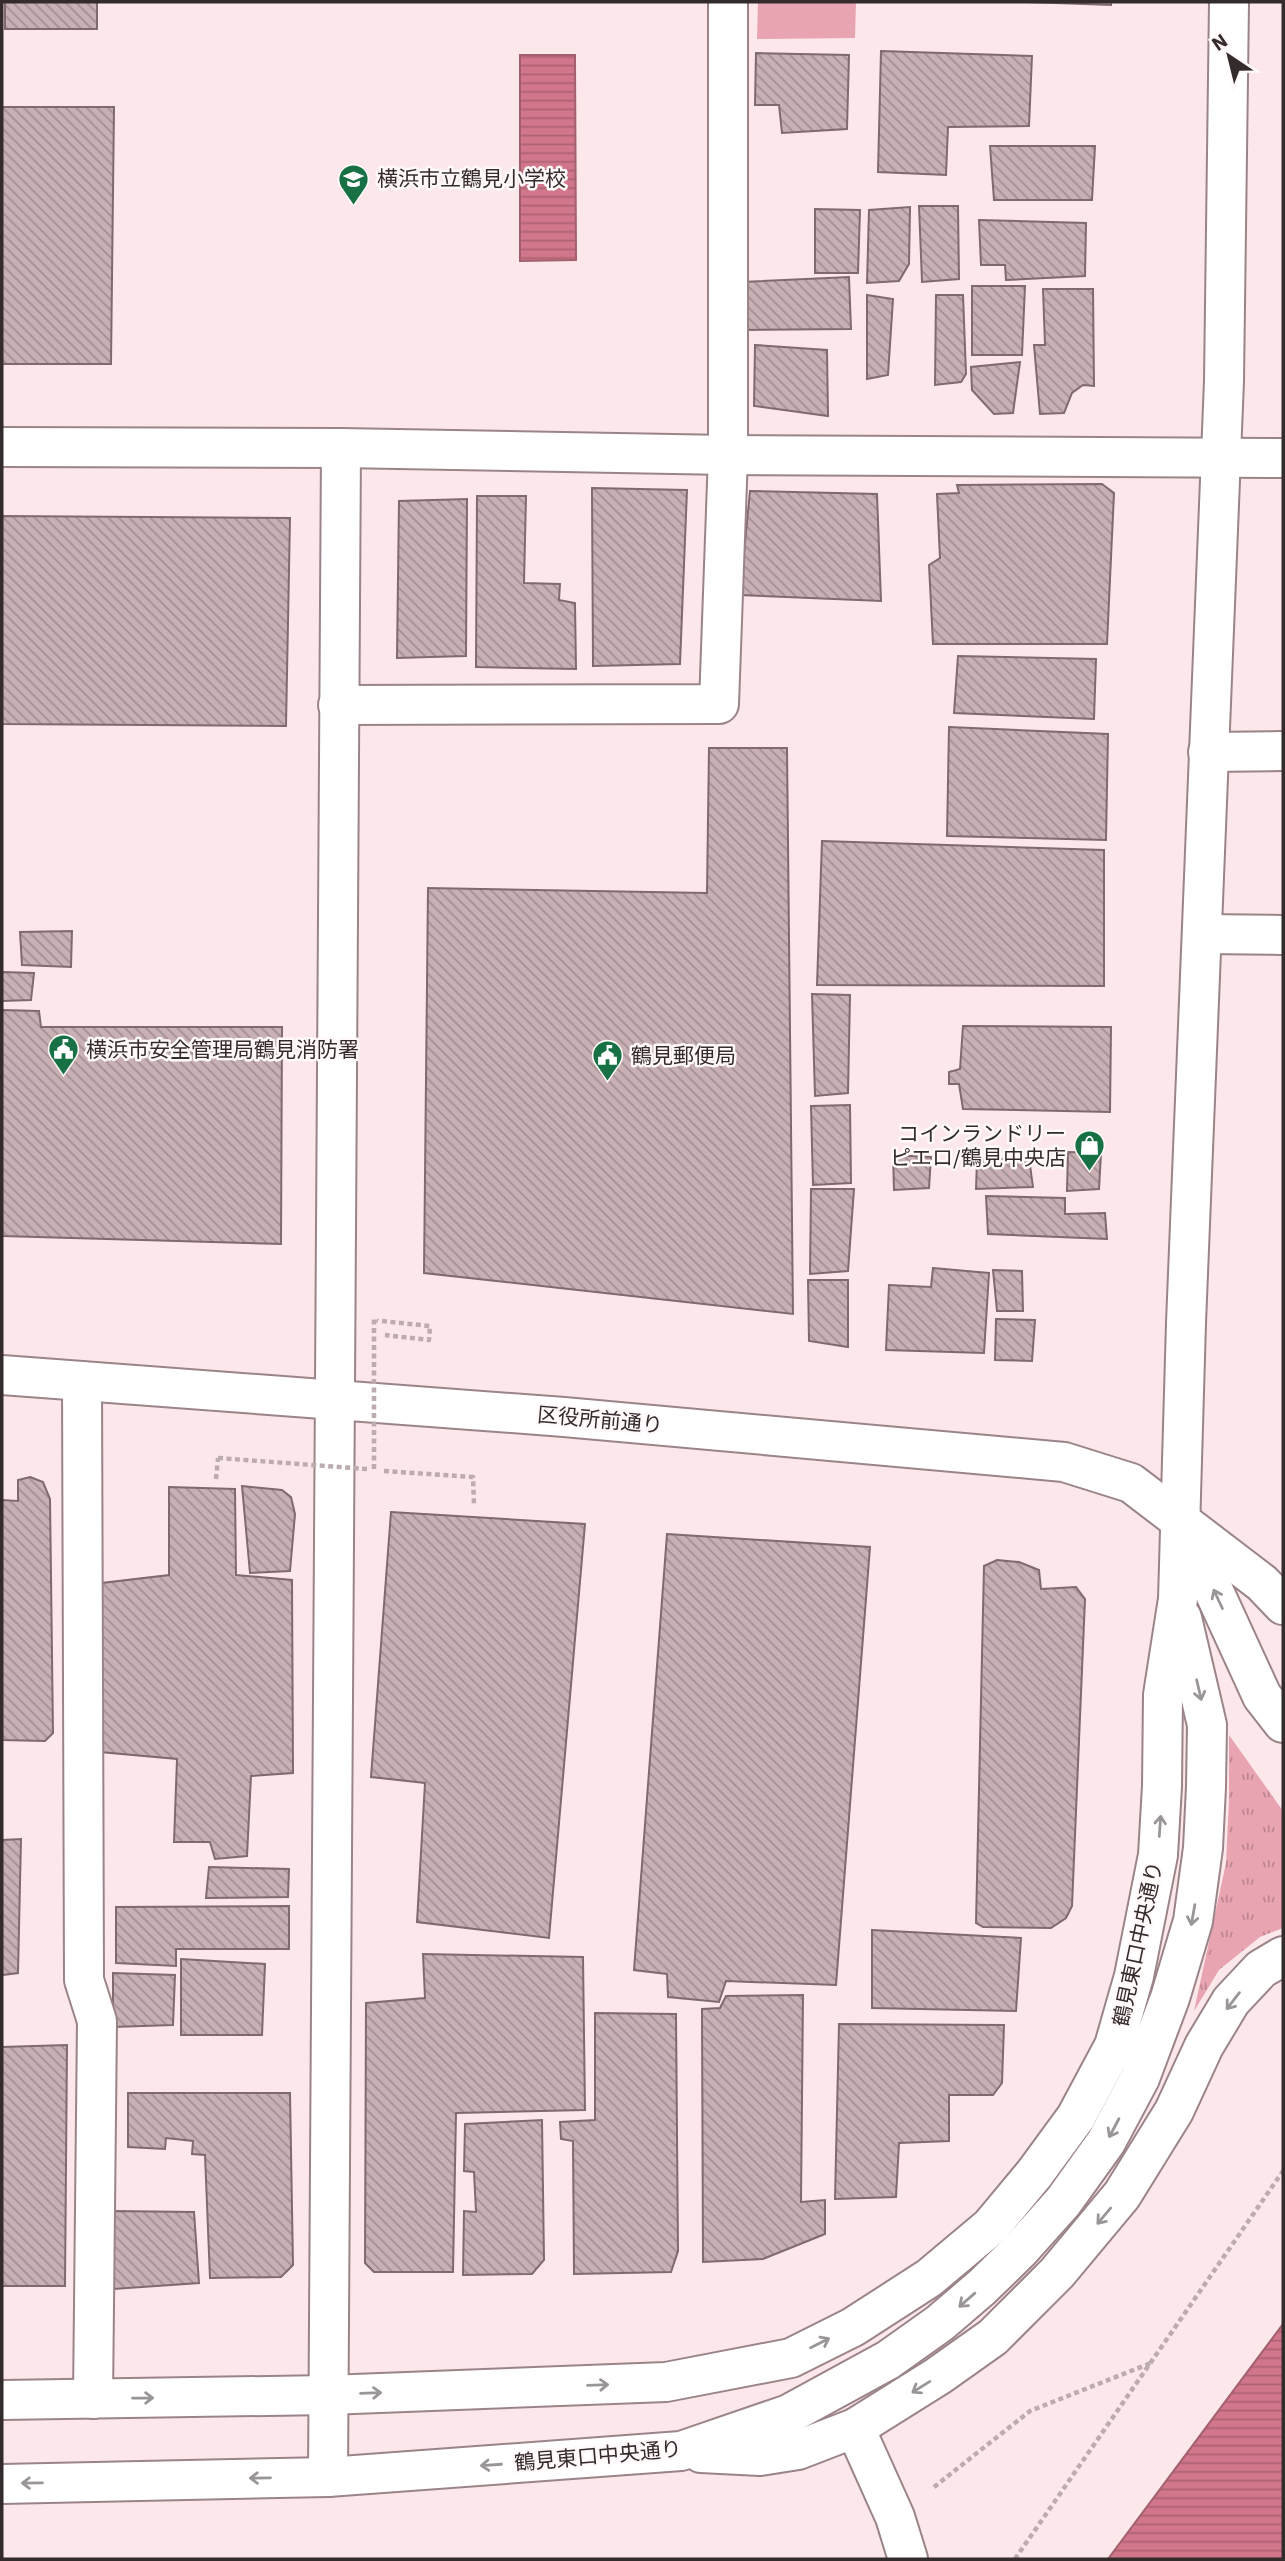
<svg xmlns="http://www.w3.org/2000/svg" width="1285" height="2561" font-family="'IBM Plex Sans','Noto Sans JP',sans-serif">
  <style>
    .grass { fill: url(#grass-tufts) }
    .green { fill: #e8a4b1 }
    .water { fill: url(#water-rules); stroke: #a3606e; stroke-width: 2 }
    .building { fill: url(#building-back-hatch); stroke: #806a6e; stroke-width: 2 }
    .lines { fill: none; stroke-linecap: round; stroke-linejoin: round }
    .minor-casing { stroke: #9b8488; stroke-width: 42 }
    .path { stroke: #bcacae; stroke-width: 4.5; stroke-dasharray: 5 3.5; stroke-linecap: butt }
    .minor { stroke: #fff; stroke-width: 38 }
    .path-bridge { stroke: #bcacae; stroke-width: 4.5; stroke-dasharray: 5 3.5; stroke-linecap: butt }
    .oneway { stroke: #9a9596 }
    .labels { text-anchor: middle; stroke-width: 5; stroke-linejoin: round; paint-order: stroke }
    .poi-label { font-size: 21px; fill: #342b2c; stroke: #fff9fa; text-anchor: start }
    .street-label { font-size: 21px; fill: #342b2c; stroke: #fff9fa }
  </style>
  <defs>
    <pattern id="grass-tufts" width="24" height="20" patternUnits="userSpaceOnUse" patternTransform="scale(1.75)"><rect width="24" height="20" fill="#e8a4b1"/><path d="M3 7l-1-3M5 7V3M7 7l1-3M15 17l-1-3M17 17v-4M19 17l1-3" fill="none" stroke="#bd8690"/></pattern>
    <pattern id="water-rules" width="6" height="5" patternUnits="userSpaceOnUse" patternTransform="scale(1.75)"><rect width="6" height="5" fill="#d2778b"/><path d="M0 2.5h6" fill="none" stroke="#ab6272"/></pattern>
    <pattern id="building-back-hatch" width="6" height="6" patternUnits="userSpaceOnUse" patternTransform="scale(1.75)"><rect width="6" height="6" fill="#c8b0b4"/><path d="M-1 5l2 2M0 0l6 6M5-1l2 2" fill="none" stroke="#a38f93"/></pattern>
  </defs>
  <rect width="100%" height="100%" fill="#fce8eb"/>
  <polygon class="grass" points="1229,1735 1283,1811 1283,1928 1260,1937 1219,1970 1194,2011 1226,1863 1229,1800"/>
  <polygon class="green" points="758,2 856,2 855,38 757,39"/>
  <g class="water">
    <polygon points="520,55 575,55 576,260 520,261"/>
    <polygon points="1283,2324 1283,2559 1108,2559"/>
  </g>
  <g class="building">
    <rect x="5" y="2" width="92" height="27"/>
    <polygon points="1027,2 1111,2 1111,5"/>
    <polygon points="881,51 1032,56 1029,126 948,127 946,175 878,172"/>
    <polygon points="756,53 849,55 847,129 782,133 779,105 755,105"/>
    <polygon points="2,107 114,107 111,364 2,364"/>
    <polygon points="990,146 1095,146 1092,200 994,200"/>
    <polygon points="919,206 958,206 959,279 922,282"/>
    <polygon points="910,207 909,264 899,281 867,283 869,210"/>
    <polygon points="815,209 860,210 858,273 815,273"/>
    <polygon points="979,220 1086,223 1085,276 1006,280 1005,265 981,265"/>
    <polygon points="849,277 851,329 742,330 741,282"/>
    <polygon points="972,286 1025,286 1022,355 972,355"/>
    <polygon points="1043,289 1093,289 1094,386 1083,385 1072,393 1064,413 1040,414 1034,345 1045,345"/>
    <polygon points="867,295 893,299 888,375 867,379"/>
    <polygon points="936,295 963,295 966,374 961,382 935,385"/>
    <polygon points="755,345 827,350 828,416 754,406"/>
    <polygon points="1020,362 1013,413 994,414 972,390 971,367"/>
    <polygon points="1102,484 1114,493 1107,644 933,644 929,565 940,558 937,494 959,493 957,485"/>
    <polygon points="592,488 687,490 680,664 593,666"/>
    <polygon points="750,491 877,494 881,601 740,595"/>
    <polygon points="477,496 526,496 524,583 560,584 559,600 575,603 576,669 476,667"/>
    <polygon points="467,499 466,656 397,658 399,501"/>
    <polygon points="2,516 290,518 286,726 2,724"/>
    <polygon points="958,656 1096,659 1094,719 954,713"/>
    <polygon points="949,727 1108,734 1106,840 947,836"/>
    <polygon points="709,748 787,748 793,1314 424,1273 428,888 707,893"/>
    <polygon points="822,841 1104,850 1104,986 817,985"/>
    <polygon points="72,931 71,967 22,965 20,932"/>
    <polygon points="2,972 34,973 31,1000 2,1001"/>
    <polygon points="812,994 850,995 848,1093 815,1096"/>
    <polygon points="2,1010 39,1011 41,1027 282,1027 281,1244 2,1236"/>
    <polygon points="963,1026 1111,1027 1110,1112 963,1109 959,1084 949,1084 949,1072 960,1069"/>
    <polygon points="850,1105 851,1183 813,1185 811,1106"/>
    <polygon points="1068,1152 1101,1153 1099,1189 1067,1191"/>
    <polygon points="893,1155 931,1157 929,1188 894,1190"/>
    <polygon points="1029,1158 1033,1187 976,1189 977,1160"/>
    <polygon points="811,1189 854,1189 848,1271 810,1274"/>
    <polygon points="986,1196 1065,1198 1065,1214 1105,1213 1107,1239 988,1234"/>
    <polygon points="933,1268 989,1273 984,1353 886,1350 889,1285 931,1287"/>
    <polygon points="993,1270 1022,1271 1023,1311 997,1311"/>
    <polygon points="808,1280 848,1280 848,1347 809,1341"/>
    <polygon points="996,1319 1035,1320 1032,1361 995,1360"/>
    <polygon points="30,1477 43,1482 50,1499 53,1733 45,1741 2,1740 2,1500 18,1501 18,1480"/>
    <polygon points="242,1486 282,1490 291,1497 295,1514 290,1571 250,1573"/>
    <polygon points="169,1487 235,1489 236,1575 292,1580 293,1773 251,1776 247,1856 215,1859 210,1842 174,1842 177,1759 100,1752 102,1583 169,1575"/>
    <polygon points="391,1512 585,1524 549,1938 417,1922 425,1783 371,1777"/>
    <polygon points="667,1534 870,1547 836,1985 726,1981 719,2002 668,1997 667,1974 634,1970"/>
    <polygon points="997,1560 1019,1562 1039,1570 1041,1589 1076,1587 1085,1599 1072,1906 1066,1918 1051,1928 983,1927 976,1923 984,1566"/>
    <polygon points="21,1839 18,1973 2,1975 2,1840"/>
    <polygon points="209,1867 289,1869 288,1897 206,1898"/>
    <polygon points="289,1906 289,1949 176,1949 176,1966 116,1963 116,1907"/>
    <polygon points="872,1930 1021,1938 1016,2011 872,2008"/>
    <polygon points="423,1954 583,1957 585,2110 456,2113 453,2272 374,2272 365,2263 366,2003 425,1998"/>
    <polygon points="181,1959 265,1964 262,2035 181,2035"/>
    <polygon points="113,1973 175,1975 173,2025 113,2027"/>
    <polygon points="803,1995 801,2202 825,2200 825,2234 763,2259 703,2262 702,2009 720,2008 726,1996"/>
    <polygon points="595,2013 676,2014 678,2251 671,2272 574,2274 573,2141 561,2139 560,2122 595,2120"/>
    <polygon points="839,2024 1004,2025 1002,2083 993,2095 949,2095 949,2141 899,2143 896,2197 835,2199"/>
    <polygon points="67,2045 65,2286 2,2286 2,2047"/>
    <polygon points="128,2093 290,2093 293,2265 281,2277 210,2278 205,2155 192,2154 193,2141 166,2138 165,2149 128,2147"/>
    <polygon points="542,2120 544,2260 532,2274 463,2275 464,2211 476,2212 474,2172 464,2171 465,2124"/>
    <polygon points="113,2211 194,2212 199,2283 114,2289"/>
  </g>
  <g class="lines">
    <defs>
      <g id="minor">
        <polyline points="2,447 341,448 728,455 1283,458"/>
        <polyline points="338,705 719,704 728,455 728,2"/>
        <polyline points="1208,752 1283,751"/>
        <polyline points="1202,934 1283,935"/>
        <polyline points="2,1375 564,1417 1064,1462 1131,1483 1262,1583 1283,1605"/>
        <polyline points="82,1381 84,1980 97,2021 93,2399"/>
        <polyline points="1184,1526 1262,1696 1283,1723"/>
        <polyline points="2,2400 328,2395 666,2382 791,2358 853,2327 929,2278 991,2226 1035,2173 1076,2117 1114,2046 1134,1976 1158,1855 1162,1786 1163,1695 1178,1599 1186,1323 1224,381 1229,2"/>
        <polyline points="855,2428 895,2517 908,2559"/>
        <polyline points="701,2453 760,2456 798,2450 855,2428 938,2376 993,2337 1057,2273 1122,2195 1174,2111 1204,2046 1231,2001 1261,1969 1283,1956"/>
        <polyline points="328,2477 341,448"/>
        <polyline points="2,2484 328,2477 681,2451 789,2414 888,2360 940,2323 982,2287 1019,2251 1063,2202 1106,2142 1140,2078 1170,1998 1193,1921 1203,1848 1206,1787 1207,1725 1182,1618"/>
      </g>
    </defs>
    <use href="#minor" class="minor-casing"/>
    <g class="path">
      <polyline points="382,1321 430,1326 429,1340 385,1335"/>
      <polyline points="384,1471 473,1477 474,1505"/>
      <polyline points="216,1479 218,1458"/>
      <polyline points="934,2487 1030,2411 1151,2363"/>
      <polyline points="1015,2559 1283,2171"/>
    </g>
    <use href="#minor" class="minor"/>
    <g class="path-bridge">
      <polyline points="218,1458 367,1469"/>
      <polyline points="374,1469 374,1319 378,1321"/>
    </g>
  </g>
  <defs><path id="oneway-shaft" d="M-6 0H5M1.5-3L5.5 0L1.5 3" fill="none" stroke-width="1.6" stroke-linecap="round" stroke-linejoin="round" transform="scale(1.75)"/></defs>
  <g class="oneway">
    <use href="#oneway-shaft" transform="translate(1218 1599) rotate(-115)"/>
    <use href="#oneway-shaft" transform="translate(1199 1690) rotate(77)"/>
    <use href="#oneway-shaft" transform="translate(1160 1826) rotate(-86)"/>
    <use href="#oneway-shaft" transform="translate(1193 1915) rotate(100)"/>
    <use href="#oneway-shaft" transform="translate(1233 2001) rotate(128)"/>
    <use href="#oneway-shaft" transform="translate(1114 2128) rotate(118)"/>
    <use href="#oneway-shaft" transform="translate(1104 2216) rotate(130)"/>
    <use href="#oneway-shaft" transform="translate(967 2300) rotate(139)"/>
    <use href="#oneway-shaft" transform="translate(820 2343) rotate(-27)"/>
    <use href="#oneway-shaft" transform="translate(598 2385) rotate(-2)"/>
    <use href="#oneway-shaft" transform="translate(921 2387) rotate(148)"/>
    <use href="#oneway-shaft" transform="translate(371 2393) rotate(-2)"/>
    <use href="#oneway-shaft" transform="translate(143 2398) rotate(-1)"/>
    <use href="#oneway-shaft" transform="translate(491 2465) rotate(176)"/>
    <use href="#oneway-shaft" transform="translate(260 2478) rotate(179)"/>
    <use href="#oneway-shaft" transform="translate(32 2483) rotate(179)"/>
  </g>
  <defs>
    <symbol id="school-pin" viewBox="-11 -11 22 30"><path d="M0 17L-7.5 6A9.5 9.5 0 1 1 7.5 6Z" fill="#177145" stroke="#fff9fa"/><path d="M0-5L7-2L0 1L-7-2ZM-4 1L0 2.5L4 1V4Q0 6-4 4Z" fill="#fff"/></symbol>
    <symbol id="civic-pin" viewBox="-11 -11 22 30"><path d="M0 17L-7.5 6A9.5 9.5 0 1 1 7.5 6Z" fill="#177145" stroke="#fff9fa"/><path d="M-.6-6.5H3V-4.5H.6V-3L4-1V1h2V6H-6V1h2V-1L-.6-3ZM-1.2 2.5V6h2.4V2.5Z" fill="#fff"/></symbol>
    <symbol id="shop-pin" viewBox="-11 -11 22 30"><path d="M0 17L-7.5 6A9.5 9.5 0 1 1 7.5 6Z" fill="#177145" stroke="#fff9fa"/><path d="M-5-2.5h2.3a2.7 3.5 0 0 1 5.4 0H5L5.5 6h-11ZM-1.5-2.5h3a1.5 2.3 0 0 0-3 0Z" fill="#fff"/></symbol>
  </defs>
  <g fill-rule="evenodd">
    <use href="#school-pin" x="336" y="162" width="35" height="47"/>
    <use href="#civic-pin" x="46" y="1032" width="35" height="47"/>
    <use href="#civic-pin" x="590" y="1038" width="35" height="47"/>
    <use href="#shop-pin" x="1072" y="1128" width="35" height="47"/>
  </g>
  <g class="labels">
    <g class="poi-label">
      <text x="377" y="186">横浜市立鶴見小学校</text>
      <text x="86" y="1057">横浜市安全管理局鶴見消防署</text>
      <text x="631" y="1063">鶴見郵便局</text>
      <text x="1066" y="1141" text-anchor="end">コインランドリー<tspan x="1066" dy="24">ピエロ/鶴見中央店</tspan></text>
    </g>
    <g class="street-label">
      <text transform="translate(600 1420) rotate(5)" y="7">区役所前通り</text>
      <text transform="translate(1138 1944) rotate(-78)" y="7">鶴見東口中央通り</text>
      <text transform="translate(598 2456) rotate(-5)" y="7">鶴見東口中央通り</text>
    </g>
  </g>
  <rect width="1285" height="2561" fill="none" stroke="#342b2c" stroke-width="7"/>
  <g transform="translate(1229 56) rotate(325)" stroke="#fff9fa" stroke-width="5" paint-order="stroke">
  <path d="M0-5L12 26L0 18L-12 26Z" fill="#342b2c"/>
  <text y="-10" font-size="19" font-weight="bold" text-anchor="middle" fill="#342b2c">N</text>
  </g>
</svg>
